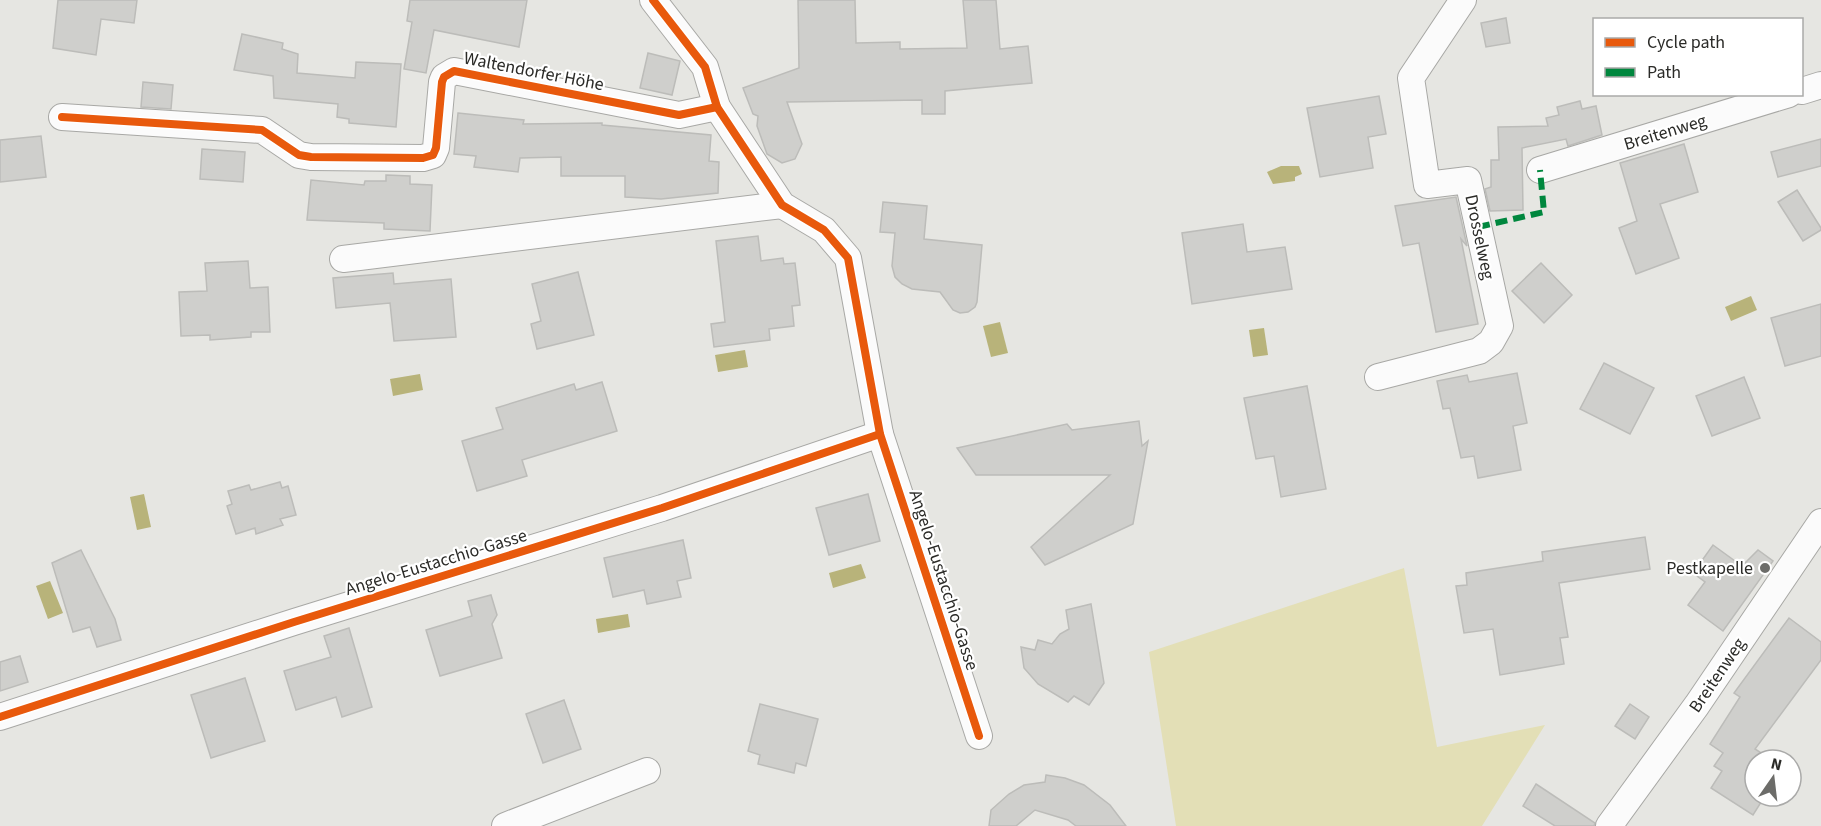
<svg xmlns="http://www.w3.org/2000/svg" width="1821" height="826" font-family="'Source Sans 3',sans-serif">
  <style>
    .green { fill: #e3dfb6 }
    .water { fill: #b8b37a }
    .building { fill: #cfcfcc; stroke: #bcbcb9; stroke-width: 1.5 }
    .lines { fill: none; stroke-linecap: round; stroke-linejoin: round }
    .street-casing { stroke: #a8a8a5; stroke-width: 28 }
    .street { stroke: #fbfbfb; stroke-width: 26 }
    .quiet { stroke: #00873e; stroke-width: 6; stroke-dasharray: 12 6; stroke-linecap: butt }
    .cycleway-casing { stroke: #fff; stroke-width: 11 }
    .cycleway { stroke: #e8590c; stroke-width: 8 }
    .poi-dot { fill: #6c6c69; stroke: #fff; stroke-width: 2 }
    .labels { text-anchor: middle; stroke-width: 4.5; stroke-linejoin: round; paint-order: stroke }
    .street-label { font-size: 18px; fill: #2b2b28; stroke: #fff }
    .poi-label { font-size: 18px; fill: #2b2b28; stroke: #fff; text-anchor: end }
  </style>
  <rect width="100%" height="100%" fill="#e6e6e2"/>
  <polygon class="green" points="1404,568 1437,747 1545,725 1482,826 1176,826 1149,652"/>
  <g class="water">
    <polygon points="1281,166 1299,166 1302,174 1295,177 1295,181 1273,184 1267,172"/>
    <polygon points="1751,296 1757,310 1731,321 1725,307"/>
    <polygon points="1000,322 1008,353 991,357 983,326"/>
    <polygon points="1264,328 1268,355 1253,357 1249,330"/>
    <polygon points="745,350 748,367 718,372 715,355"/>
    <polygon points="420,374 423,390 393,396 390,379"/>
    <polygon points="144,494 151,527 137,530 130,497"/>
    <polygon points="861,564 866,578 833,588 829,573"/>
    <polygon points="50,581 63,613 48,619 36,586"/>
    <polygon points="628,614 630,627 598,633 596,619"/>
  </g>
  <g class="building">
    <polygon points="58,0 137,0 134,23 101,19 96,55 53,48"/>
    <polygon points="410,0 527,0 519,47 434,30 426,73 404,69 412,22 407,21"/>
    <polygon points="798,0 855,0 856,43 900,42 900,49 967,48 963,0 996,0 1000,49 1028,46 1032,83 945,91 945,114 922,114 922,100 787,102 802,144 795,159 782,163 767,154 757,126 758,116 753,114 743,88 799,68"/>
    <polygon points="1506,18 1510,43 1486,47 1481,23"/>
    <polygon points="242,34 283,43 282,49 298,54 297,73 355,78 356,62 401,64 396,127 349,123 349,119 337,117 338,104 274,98 273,76 234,70"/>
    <polygon points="648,53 680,61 672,95 640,88"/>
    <polygon points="143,82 173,85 171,109 141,107"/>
    <polygon points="1379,96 1386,134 1368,137 1373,168 1320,177 1307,108"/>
    <polygon points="1580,101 1582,109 1596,106 1602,135 1568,146 1566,139 1522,148 1523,210 1490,211 1485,189 1491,187 1491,160 1499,160 1498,127 1548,126 1546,118 1559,115 1557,107"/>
    <polygon points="458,113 524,120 523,124 602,123 602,125 711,135 709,161 719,162 718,193 661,199 625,197 625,176 561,176 561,157 520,158 518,172 474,167 476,156 454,154"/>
    <polygon points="41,136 46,177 0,182 0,140"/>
    <polygon points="1821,139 1821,166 1778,177 1771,152"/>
    <polygon points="1684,144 1698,192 1660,204 1679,258 1636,274 1619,228 1637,221 1620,163"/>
    <polygon points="202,149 245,152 243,182 200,179"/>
    <polygon points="386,175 410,176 410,184 432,185 430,231 384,229 384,223 307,220 311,180 364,185 365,181 386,181"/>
    <polygon points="1797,190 1821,228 1821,230 1803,241 1778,202"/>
    <polygon points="1456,197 1467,246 1461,239 1478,324 1436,332 1419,243 1403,246 1395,206"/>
    <polygon points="883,202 927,206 924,239 982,245 977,302 975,307 968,312 960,313 953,310 940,292 912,289 902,284 895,277 892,266 895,233 880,232"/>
    <polygon points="1243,224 1247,252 1285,247 1292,289 1192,304 1182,233"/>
    <polygon points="758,236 761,261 783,258 784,264 795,263 800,305 792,306 794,326 769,329 770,340 714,347 711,324 725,322 716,241"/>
    <polygon points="248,261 250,288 268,287 270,332 251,332 251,337 210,340 210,335 181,336 179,292 207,291 205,263"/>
    <polygon points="1541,263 1572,295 1544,323 1512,291"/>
    <polygon points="578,272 594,335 537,349 531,324 541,321 532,284"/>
    <polygon points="393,273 394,284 451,279 456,337 394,341 390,303 336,308 333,278"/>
    <polygon points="1821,304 1821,356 1785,366 1771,318"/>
    <polygon points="1604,363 1654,388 1630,434 1580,409"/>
    <polygon points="1517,373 1527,423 1513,426 1521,470 1478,478 1474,456 1461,458 1450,408 1443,409 1437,381 1467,375 1469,382"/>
    <polygon points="1744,377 1760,418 1712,436 1696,396"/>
    <polygon points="602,382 617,431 522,460 527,476 477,491 462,441 503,429 496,408 574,384 576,390"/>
    <polygon points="1307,386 1326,489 1281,497 1274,456 1256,459 1244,398"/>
    <polygon points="1139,421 1142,446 1148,441 1133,524 1045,565 1031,547 1110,475 976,475 957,448 1067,424 1072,430"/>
    <polygon points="280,482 282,488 288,486 296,515 280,519 283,525 256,534 255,528 236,534 227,506 232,504 228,491 249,485 251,490"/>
    <polygon points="868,494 880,541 829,555 816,508"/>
    <polygon points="1645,537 1650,569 1559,583 1568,637 1560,638 1564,664 1500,675 1493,629 1464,633 1456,586 1467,585 1466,573 1543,561 1542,552"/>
    <polygon points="683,540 691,578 677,581 681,597 647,604 644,590 613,597 604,558"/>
    <polygon points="1713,545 1742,566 1758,550 1773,561 1723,631 1688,605 1705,582 1693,573"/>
    <polygon points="81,550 115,619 121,640 97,647 90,627 73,632 52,563"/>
    <polygon points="491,595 497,615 492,624 502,658 440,676 426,630 472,616 468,601"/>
    <polygon points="1091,604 1104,683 1089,705 1074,696 1068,702 1038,684 1024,668 1021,647 1035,650 1038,640 1052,644 1060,634 1069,629 1066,610"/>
    <polygon points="1789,618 1821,642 1821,660 1755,749 1772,760 1755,760 1755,796 1765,796 1753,815 1711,788 1722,771 1714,766 1723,753 1710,744 1740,697 1734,693"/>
    <polygon points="349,628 372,707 342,717 336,697 296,710 284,671 331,657 324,636"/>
    <polygon points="20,656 28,682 0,691 0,662"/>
    <polygon points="245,678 265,741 211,758 191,695"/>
    <polygon points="564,700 581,749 543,763 526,714"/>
    <polygon points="760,704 818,719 806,766 796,763 794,773 758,764 760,755 748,751"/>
    <polygon points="1630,704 1649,717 1635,739 1615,726"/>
    <polygon points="1046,775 1065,778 1084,785 1110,805 1126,826 1076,826 1068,820 1035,810 1016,826 989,826 991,810 1009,794 1024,785 1045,782"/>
    <polygon points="1536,784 1595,823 1594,826 1555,826 1523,806"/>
  </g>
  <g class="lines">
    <defs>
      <g id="street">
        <polyline points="653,0 705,67 717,107 782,205 824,230 848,258 880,434 979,736"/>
        <polyline points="1802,91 1821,85"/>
        <polyline points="62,117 262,130 299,155 311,157 423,158 433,155 436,148 442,82 444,77 454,71 679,115 717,107"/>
        <polyline points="1540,170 1789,94"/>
        <polyline points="343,259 782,205"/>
        <polyline points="1378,377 1479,351 1491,342 1500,326 1468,180 1427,185 1411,78 1463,0"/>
        <polyline points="0,717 294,622 662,508 880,434"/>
        <polyline points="505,826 647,771"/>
        <polyline points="1609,826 1697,705 1821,522"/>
      </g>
    </defs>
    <use href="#street" class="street-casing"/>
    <use href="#street" class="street"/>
    <polyline class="quiet" points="1478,227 1544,212 1540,170"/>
    <defs>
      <g id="cycleway">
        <polyline points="653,0 705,67 717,107 782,205 824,230 848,258 880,434 979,736"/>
        <polyline points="62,117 262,130 299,155 311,157 423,158 433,155 436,148 442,82 444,77 454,71 679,115 717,107"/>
        <polyline points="0,717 294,622 662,508 880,434"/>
      </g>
    </defs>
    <use href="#cycleway" class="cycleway-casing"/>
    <use href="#cycleway" class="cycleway"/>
  </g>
  <circle class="poi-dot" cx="1765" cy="568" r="6"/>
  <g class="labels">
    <g class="street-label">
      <text transform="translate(534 71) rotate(11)" y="6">Waltendorfer Höhe</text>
      <text transform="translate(1665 132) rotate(-17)" y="6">Breitenweg</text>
      <text transform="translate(1480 237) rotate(78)" y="6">Drosselweg</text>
      <text transform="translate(436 562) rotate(-17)" y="6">Angelo-Eustacchio-Gasse</text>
      <text transform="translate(944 580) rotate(72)" y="6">Angelo-Eustacchio-Gasse</text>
      <text transform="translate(1717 675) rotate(-56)" y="6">Breitenweg</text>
    </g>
    <g class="poi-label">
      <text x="1753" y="574">Pestkapelle</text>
    </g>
  </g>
  <rect x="1593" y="18" width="210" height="78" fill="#ffffff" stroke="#aaaaa9" stroke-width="1.5"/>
  <rect x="1605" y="38" width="30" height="9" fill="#e8590c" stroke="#aaaaa9" stroke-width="1.5"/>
  <text x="1647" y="48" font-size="18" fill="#2b2b28">Cycle path</text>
  <rect x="1605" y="68" width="30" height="9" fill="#00873e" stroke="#aaaaa9" stroke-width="1.5"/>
  <text x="1647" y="78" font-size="18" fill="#2b2b28">Path</text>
  <g transform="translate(1773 778) rotate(14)"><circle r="28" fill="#ffffff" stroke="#aaaaa9" stroke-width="1.5"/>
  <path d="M0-4.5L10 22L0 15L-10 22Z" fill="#6c6c69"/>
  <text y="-9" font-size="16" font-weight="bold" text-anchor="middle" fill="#2b2b28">N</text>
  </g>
</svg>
